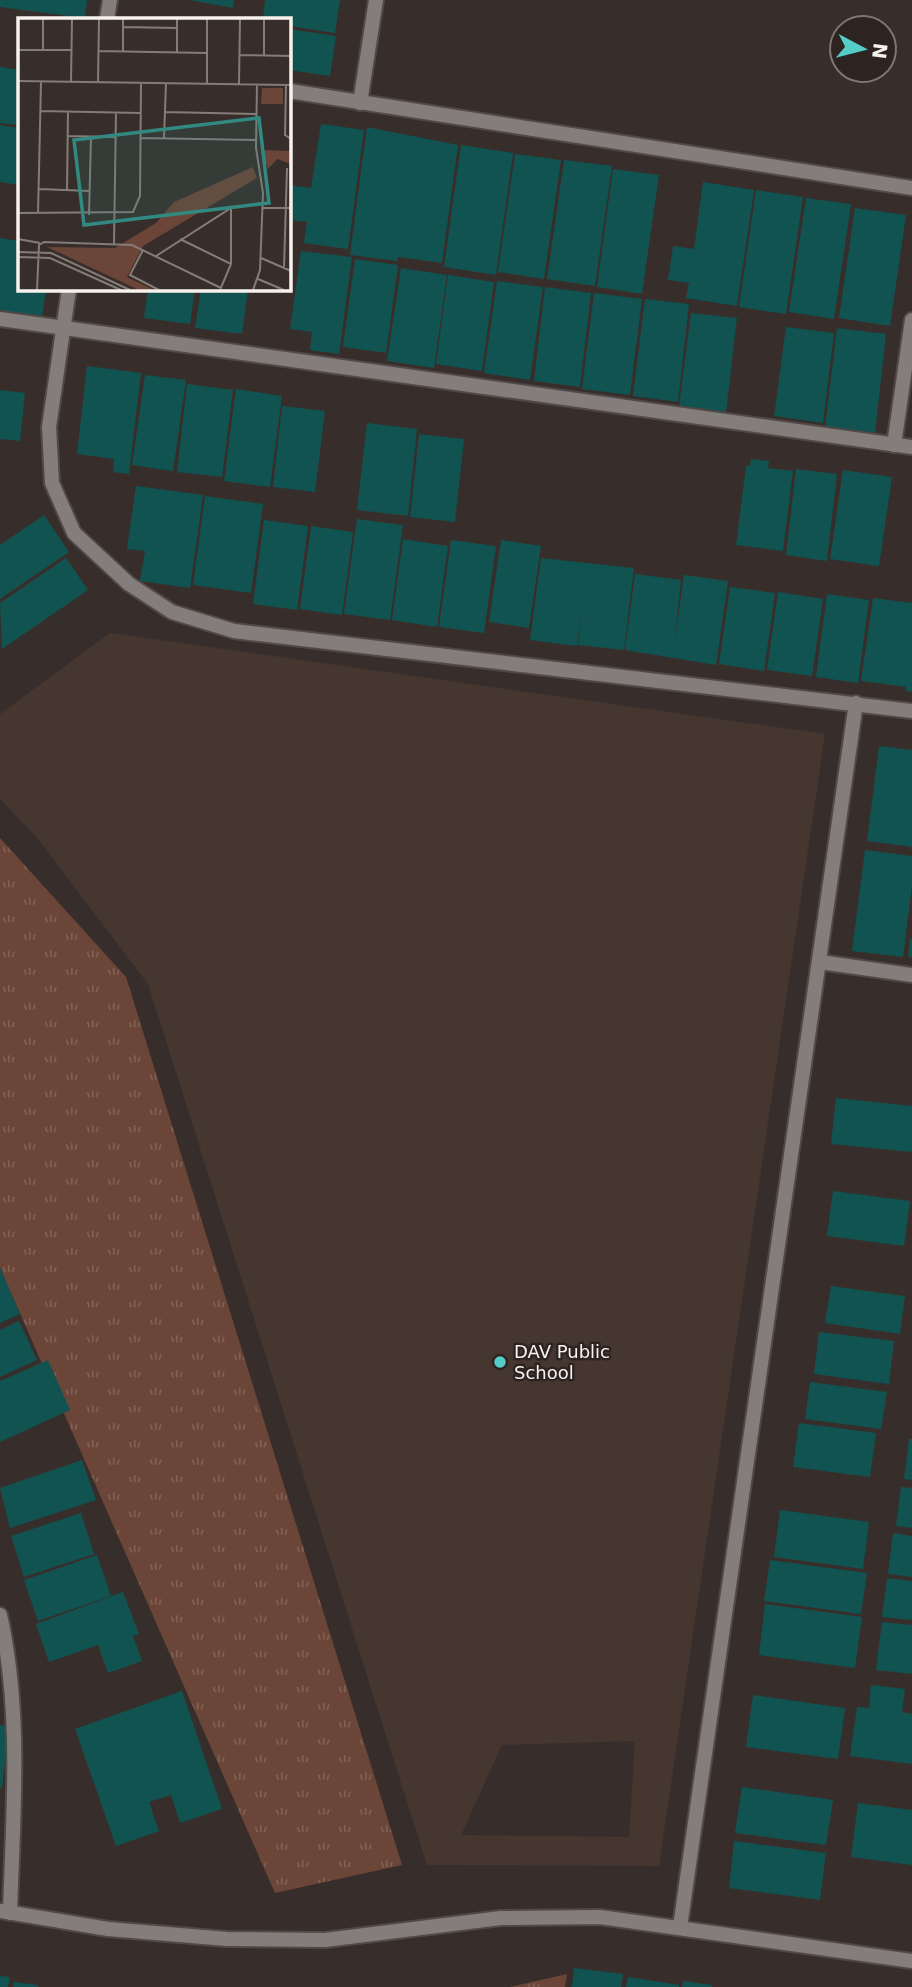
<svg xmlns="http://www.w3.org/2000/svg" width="912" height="1987" font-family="'DejaVu Sans',sans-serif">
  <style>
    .built { fill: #463630; fill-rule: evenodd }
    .grass { fill: url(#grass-tufts) }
    .building { fill: #115350 }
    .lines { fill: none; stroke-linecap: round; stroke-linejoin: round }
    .street-casing { stroke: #524946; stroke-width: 18 }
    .street { stroke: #837e7c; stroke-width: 14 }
    .poi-dot { fill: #54cdc8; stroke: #2d2421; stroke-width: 2.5 }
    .labels { text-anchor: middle; stroke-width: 5; stroke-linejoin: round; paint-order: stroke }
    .poi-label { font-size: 18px; fill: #f8f2ef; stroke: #2d2421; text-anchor: start }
    .inset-road { fill: none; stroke: #847c79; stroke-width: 2 }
    .view { fill: #328981; fill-opacity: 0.15; stroke: #328981; stroke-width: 3.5 }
    .inset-edge { fill: none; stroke: #f8f2ef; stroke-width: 3.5 }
  </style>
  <defs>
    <pattern id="grass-tufts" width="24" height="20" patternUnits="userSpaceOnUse" patternTransform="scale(1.75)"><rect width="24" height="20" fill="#6b4537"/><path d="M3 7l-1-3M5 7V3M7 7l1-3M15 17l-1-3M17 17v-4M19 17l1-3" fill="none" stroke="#816054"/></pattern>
  </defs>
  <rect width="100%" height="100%" fill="#372e2b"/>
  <path class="built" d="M110,633L825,734L659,1866L427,1865L148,984L38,839L0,799V714ZM635,1741L629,1837L461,1835L502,1745Z"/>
  <g class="grass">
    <polygon points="0,838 126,977 402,1865 275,1893 0,1268"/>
    <polygon points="567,1974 565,1987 510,1987"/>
  </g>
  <g class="building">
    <polygon points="0,0 87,0 85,18 0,7"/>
    <polygon points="189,0 234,0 233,8"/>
    <polygon points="265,0 340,0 335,33 289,26 289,19 263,19"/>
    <polygon points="289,29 336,36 330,76 289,70"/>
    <polygon points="0,67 19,70 19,125 0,123"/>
    <polygon points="321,124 364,130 348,249 304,243 307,222 289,220 289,185 311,188"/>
    <polygon points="0,125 19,128 19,185 0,182"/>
    <polygon points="367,127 458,145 442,263 398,257 398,261 350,255"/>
    <polygon points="461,145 513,153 496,275 444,267"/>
    <polygon points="515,154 561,160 544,279 498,272"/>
    <polygon points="564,160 612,166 595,286 547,279"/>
    <polygon points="613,169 659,175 642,294 597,287"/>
    <polygon points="703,182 754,190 737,306 686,298 689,283 668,280 673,246 694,249"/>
    <polygon points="756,190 803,197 786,314 739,307"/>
    <polygon points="806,198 851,204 834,319 789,312"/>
    <polygon points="855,208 906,215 890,326 839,318"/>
    <polygon points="0,238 19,241 19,289 46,289 42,318 0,313"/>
    <polygon points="301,251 352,257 339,354 310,350 312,332 290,329"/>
    <polygon points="355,259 398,265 386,353 343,347"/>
    <polygon points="401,268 447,275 434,368 387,361"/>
    <polygon points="448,275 494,282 482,371 436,364"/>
    <polygon points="497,281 543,287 530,380 484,373"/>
    <polygon points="545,287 591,293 580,387 534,381"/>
    <polygon points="148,289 195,289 190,324 144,318"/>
    <polygon points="201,289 248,289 242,334 195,328"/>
    <polygon points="594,293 642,299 630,395 582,389"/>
    <polygon points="645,299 689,304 678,402 633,396"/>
    <polygon points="691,313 737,318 726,412 679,406"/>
    <polygon points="786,327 834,333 823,423 774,416"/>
    <polygon points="837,328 886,334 875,433 825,427"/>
    <polygon points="87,366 141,373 129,474 113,472 114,459 77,454"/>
    <polygon points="145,375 186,380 173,471 132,465"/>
    <polygon points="187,384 233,390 222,477 177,472"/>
    <polygon points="236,389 282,396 270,487 224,481"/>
    <polygon points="0,390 25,393 20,441 0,439"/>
    <polygon points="282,406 325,411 315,492 273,487"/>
    <polygon points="367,423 417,429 408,516 357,510"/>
    <polygon points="419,434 464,439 455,522 410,517"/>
    <polygon points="751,459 769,461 768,468 793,471 783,551 736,545 746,466 750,466"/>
    <polygon points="796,469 837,474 827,561 786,555"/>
    <polygon points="843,470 892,477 879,566 830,559"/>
    <polygon points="136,486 203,495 190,588 140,581 145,551 127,549"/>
    <polygon points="205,496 263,504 251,593 193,585"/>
    <polygon points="44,515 69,552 0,599 0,545"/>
    <polygon points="357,519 403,525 390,620 344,614"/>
    <polygon points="264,520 308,526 297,610 253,604"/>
    <polygon points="311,526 353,532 342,615 300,609"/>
    <polygon points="403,539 448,546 437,627 392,620"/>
    <polygon points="451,540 496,546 484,633 439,627"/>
    <polygon points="501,540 541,546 529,628 489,622"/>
    <polygon points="66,558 88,590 2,649 0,603"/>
    <polygon points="541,558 634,568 624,650 578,645 582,610 577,646 530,640"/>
    <polygon points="635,574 681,580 675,640 684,575 728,581 716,665 625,650"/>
    <polygon points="730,587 775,593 764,671 719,664"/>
    <polygon points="778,592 823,599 812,676 767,670"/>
    <polygon points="827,594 869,600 858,683 816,677"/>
    <polygon points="873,598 912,603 912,692 906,691 906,687 861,681"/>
    <polygon points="879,746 912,750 912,847 867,841"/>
    <polygon points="865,850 912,856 912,886 903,957 852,951"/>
    <polygon points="910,939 912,939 912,957 908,957"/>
    <polygon points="836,1098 912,1106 912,1152 831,1144"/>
    <polygon points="833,1191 910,1201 904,1246 827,1236"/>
    <polygon points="0,1268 20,1314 0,1323"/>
    <polygon points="831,1286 905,1296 900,1334 825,1323"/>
    <polygon points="19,1321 37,1360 0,1377 0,1330"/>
    <polygon points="819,1332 894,1341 889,1384 814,1374"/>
    <polygon points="48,1360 70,1410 0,1442 0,1381"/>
    <polygon points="810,1382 887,1392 881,1429 805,1419"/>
    <polygon points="799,1423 876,1433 870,1477 793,1467"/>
    <polygon points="909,1439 912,1439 912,1480 904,1479"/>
    <polygon points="82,1460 96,1500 10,1528 0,1488"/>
    <polygon points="901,1487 912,1488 912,1528 896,1526"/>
    <polygon points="780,1510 869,1522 863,1569 774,1557"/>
    <polygon points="81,1513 94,1554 24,1577 11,1536"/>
    <polygon points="893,1533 912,1536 912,1577 888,1574"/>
    <polygon points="97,1555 111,1596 38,1621 24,1580"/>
    <polygon points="770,1560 867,1573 861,1614 764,1601"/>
    <polygon points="887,1578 912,1581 912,1620 882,1617"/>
    <polygon points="123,1592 139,1634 133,1636 142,1661 108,1673 98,1645 49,1662 36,1624"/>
    <polygon points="765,1604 862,1617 855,1668 759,1655"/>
    <polygon points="882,1622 912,1625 912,1674 876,1670"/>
    <polygon points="871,1685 905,1689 902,1712 912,1714 912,1764 850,1756 857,1707 869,1708"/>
    <polygon points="182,1691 222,1809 180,1823 171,1795 149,1802 159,1831 116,1846 75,1729"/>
    <polygon points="753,1695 845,1708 838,1759 746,1747"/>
    <polygon points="0,1725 9,1726 2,1788 0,1788"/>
    <polygon points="742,1787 833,1800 826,1845 735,1833"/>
    <polygon points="858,1803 912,1810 912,1865 851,1857"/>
    <polygon points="734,1841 826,1853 820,1900 729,1888"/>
    <polygon points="574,1968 623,1974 621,1987 572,1987"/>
    <polygon points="0,1976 10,1977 8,1987 0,1987"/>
    <polygon points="628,1977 679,1985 679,1987 626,1987"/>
    <polygon points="683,1981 712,1985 712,1987 682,1987"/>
    <polygon points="14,1982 38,1985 38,1987 13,1987"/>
  </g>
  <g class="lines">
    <defs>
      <g id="street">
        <polyline points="107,19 110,0"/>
        <polyline points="289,91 912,188"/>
        <polyline points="360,103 376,0"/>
        <polyline points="69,289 49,427 52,483 74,533 129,584 172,612 234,631 912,711"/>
        <polyline points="0,319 912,447"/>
        <polyline points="894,445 912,320"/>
        <polyline points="820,962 912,975"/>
        <path d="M0,1615C22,1712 13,1814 10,1913"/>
        <polyline points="0,1911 108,1929 227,1939 325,1940 501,1918 600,1917 912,1961"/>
        <polyline points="680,1927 856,703"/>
      </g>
    </defs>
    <use href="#street" class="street-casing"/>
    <use href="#street" class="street"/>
  </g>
  <circle class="poi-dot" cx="500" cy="1362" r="7"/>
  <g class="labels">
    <g class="poi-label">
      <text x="514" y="1358">DAV Public<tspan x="514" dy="21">School</tspan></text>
    </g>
  </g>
  <g transform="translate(18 18)">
    <rect width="273" height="273" fill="#372e2b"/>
    <path d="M244,70H265V86H243ZM244,132L273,133V146L259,141L250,151ZM235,149L239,160L125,228L109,259L136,272H121L29,229L97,230L138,205L156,184Z" fill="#6b4537"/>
    <path class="inset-road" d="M105,9L159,10M0,32H54M25,32V1M80,33L189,35M105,34V1M159,35V1M222,37L273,38M246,37V1M0,63L273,67M53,64L54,1M80,64L81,1M189,66V1M221,66L222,1M268,67L267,117L273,121M22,93L122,95M147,94L238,96M50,118L97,119M122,120L238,122M146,120L148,65M21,171L72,173M49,172L50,93M244,190H273M0,195L115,194L122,178L123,65M20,196L23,64M71,197L73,119M0,221L22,225M162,221L213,246M96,227L98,94M125,232L112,257L141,272M0,234L33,235L112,272M138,238L213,190L244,185M0,239L32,240L103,272M243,240L273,253M266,250L269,150M240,261L266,272M19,272L21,227L26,224L114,227L203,270M202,272L213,246V190M235,272L242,252L245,175L238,130L239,66"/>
    <path class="view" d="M241,100L251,185L66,207L56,122Z"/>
    <rect width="273" height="273" class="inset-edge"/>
  </g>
  <g transform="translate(863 49) rotate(97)"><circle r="33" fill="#2d2421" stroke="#7e7673" stroke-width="2"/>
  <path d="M0-5L12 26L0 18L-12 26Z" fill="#54cdc8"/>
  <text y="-10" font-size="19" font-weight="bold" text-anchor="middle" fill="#f8f2ef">N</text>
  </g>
</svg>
